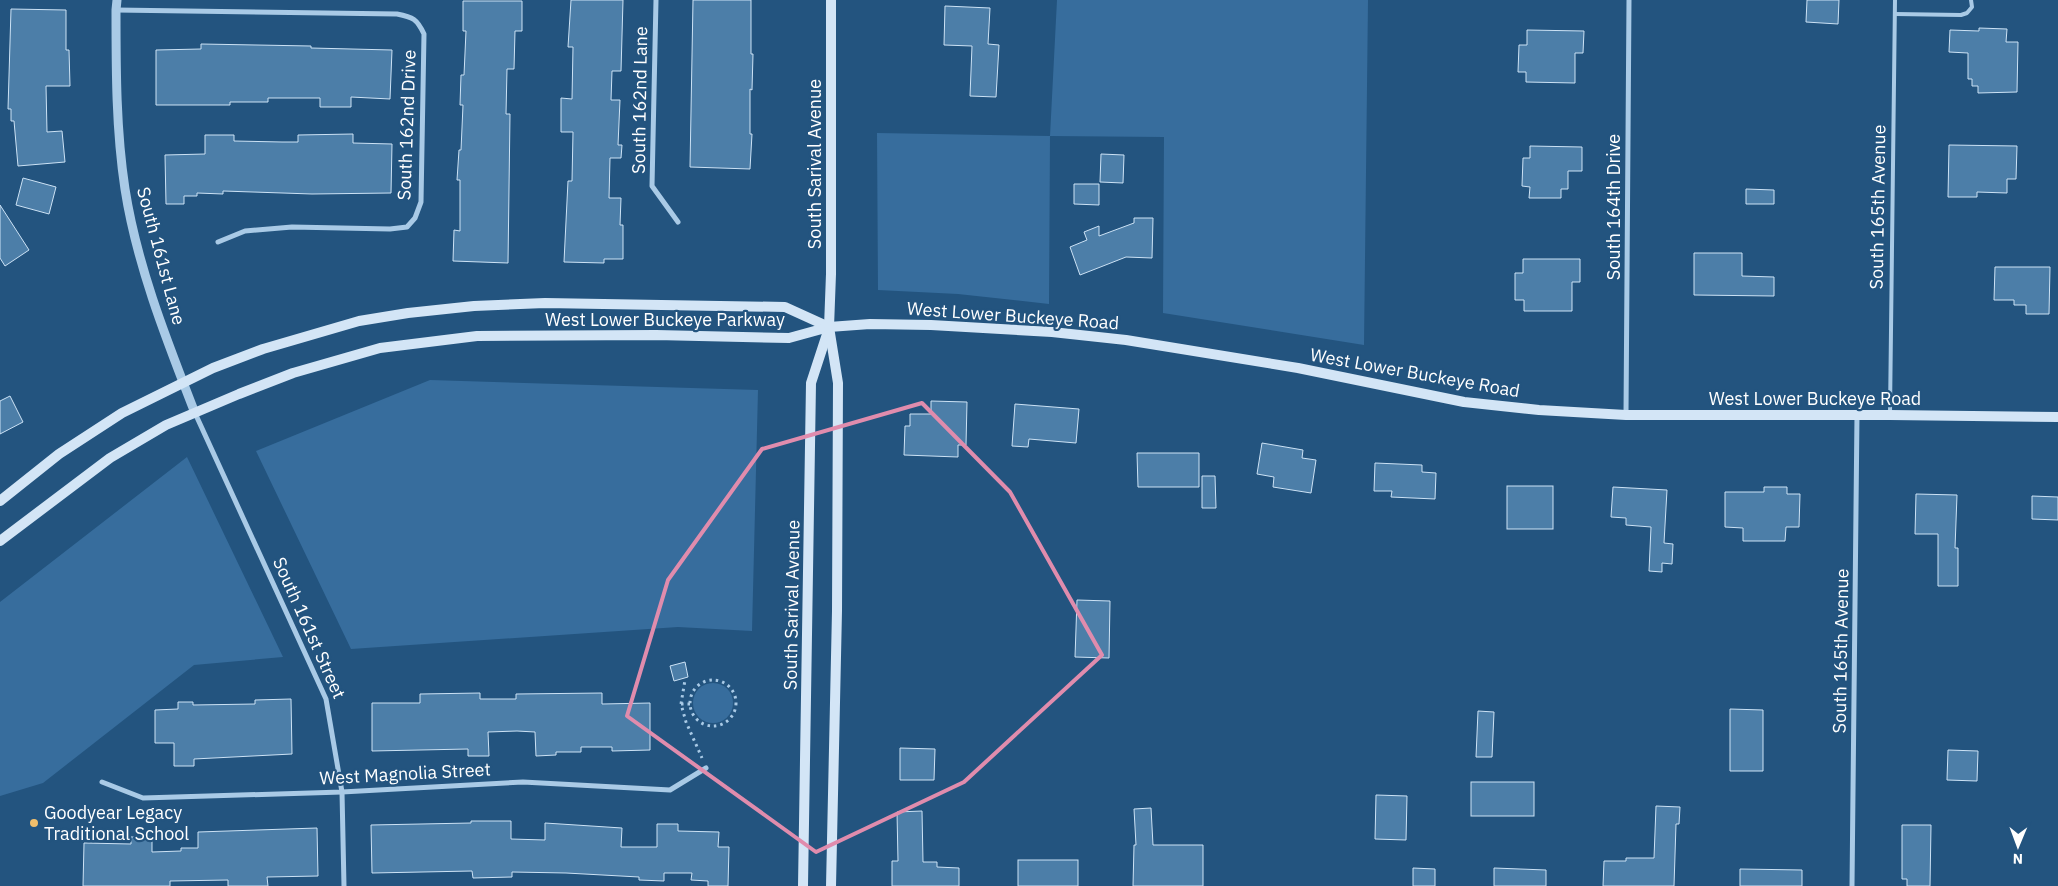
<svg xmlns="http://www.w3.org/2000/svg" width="2058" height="886" font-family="'IBM Plex Sans',sans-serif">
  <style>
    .green { fill: #376d9d }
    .building { fill: #4c7ea8; stroke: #cce2f5 }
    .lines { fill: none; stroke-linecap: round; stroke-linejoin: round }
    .path { stroke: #a9cae6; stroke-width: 3; stroke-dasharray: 2.5 4; stroke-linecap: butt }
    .service { stroke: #a9cae6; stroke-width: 4 }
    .minor { stroke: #a9cae6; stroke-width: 5 }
    .tertiary { stroke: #a9cae6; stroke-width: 9 }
    .secondary { stroke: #d3e5f6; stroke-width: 10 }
    .marked { fill: none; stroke: #e08cad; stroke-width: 4; stroke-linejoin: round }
    .poi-dot { fill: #f1bf6c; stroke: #23547f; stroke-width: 2 }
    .labels { text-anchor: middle; stroke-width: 4.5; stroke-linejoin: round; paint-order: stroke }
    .street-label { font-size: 18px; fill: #fff; stroke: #23547f }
    .poi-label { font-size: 18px; fill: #fff; stroke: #23547f; text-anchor: start }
  </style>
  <rect width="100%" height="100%" fill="#23547f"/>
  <g class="green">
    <polygon points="1057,0 1368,0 1364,345 1163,313 1164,137 1050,136 1049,304 958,294 878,290 877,133 1050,136"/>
    <polygon points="430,380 758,390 752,631 678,627 351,649 256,451"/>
    <polygon points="187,457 283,657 194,665 43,783 0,796 0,602"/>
    <circle cx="713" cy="703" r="20"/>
  </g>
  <g class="building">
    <polygon points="571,0 623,0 621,71 612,71 611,100 620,100 618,145 622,145 621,158 610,158 609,198 621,198 620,225 623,225 623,259 604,259 604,263 564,262 568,181 572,181 573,132 561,132 561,98 572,99 573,47 568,47"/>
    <polygon points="693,0 751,0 751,54 753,54 752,90 750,89 750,134 752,134 750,169 690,167"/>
    <polygon points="1807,0 1839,0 1838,24 1806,22"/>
    <polygon points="463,1 522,1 522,31 515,31 514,69 507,69 506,114 510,114 508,263 453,261 454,230 460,231 460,180 457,180 459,150 461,150 463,105 460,105 461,75 464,75 466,31 463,31"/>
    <polygon points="945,6 990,8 988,44 999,45 996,97 970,96 972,46 944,45"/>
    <polygon points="11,9 66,10 66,50 69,50 70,86 46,86 47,132 62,131 65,162 18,166 14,121 11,121 11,109 8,109"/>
    <polygon points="1979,28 2007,29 2006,42 2018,42 2017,92 1978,93 1978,86 1972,86 1972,79 1968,79 1968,53 1949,52 1950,30 1979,31"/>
    <polygon points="1527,30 1584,31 1583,53 1575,53 1575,83 1526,82 1526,72 1518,72 1519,45 1527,45"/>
    <polygon points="201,44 311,46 311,48 392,50 390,99 351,97 351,107 320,107 320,98 268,98 268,102 230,102 230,105 156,105 156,50 201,49"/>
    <polygon points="353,134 353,143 392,144 391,193 312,194 223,191 223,194 197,193 197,196 184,196 184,204 166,204 165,155 205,154 205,135 234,135 234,141 282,142 298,142 298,135"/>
    <polygon points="1949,145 2017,146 2016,179 2007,179 2007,193 1977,192 1977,197 1948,197"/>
    <polygon points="1530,146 1582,147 1582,171 1568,171 1568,189 1561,189 1561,198 1529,198 1530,187 1522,186 1523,158 1530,158"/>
    <polygon points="1101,154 1124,155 1123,183 1100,182"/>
    <polygon points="23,178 56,187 49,214 16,205"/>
    <polygon points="1074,184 1099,184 1099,205 1074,204"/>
    <polygon points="1746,189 1774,190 1774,204 1746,204"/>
    <polygon points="0,205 29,250 5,266 0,258"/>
    <polygon points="1134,218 1153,218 1152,258 1126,257 1080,275 1070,247 1087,240 1084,232 1099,226 1099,236 1134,223"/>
    <polygon points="1694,253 1742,253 1742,276 1774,277 1774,296 1694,295"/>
    <polygon points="1523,259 1580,259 1580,282 1572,282 1572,311 1524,311 1524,300 1515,300 1515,273 1523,273"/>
    <polygon points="1995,267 2050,267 2049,314 2026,314 2026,305 2014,305 2014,300 1994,300"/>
    <polygon points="10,396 23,422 0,434 0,401"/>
    <polygon points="931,401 967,402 966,445 958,445 958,457 904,455 905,426 910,426 910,414 931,414"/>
    <polygon points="1015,404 1079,409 1076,443 1029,439 1028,447 1012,446"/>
    <polygon points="1262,443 1303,450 1302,458 1316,460 1311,493 1273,487 1274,477 1257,474"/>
    <polygon points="1137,453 1199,453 1199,487 1138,487"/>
    <polygon points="1375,463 1422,465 1422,472 1436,473 1435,499 1391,497 1392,491 1374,491"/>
    <polygon points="1202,476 1215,476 1216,508 1202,508"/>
    <rect x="1507" y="486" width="46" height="43"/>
    <polygon points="1613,487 1667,490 1664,543 1673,544 1672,564 1662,563 1662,572 1649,571 1651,527 1626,525 1626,518 1611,517"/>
    <polygon points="1764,487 1787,487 1787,494 1800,494 1799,527 1786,527 1785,541 1743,541 1743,528 1725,527 1725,492 1764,492"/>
    <polygon points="1916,494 1957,495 1955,548 1958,548 1958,586 1938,586 1938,534 1915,534"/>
    <polygon points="2032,496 2058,497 2058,520 2032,519"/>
    <polygon points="1077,600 1110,601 1109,658 1075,657"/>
    <polygon points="685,662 688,677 674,681 670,666"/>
    <polygon points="480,693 480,699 516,699 516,694 602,693 602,704 650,703 650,750 612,751 612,747 581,747 581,752 556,752 556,755 536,756 535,732 517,731 488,732 489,756 468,756 468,749 372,751 372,703 420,703 420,694"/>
    <polygon points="291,699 292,754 194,759 194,766 174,766 174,743 155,743 155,710 178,709 178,702 193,702 193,705 255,704 255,700"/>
    <polygon points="1730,709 1763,710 1763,771 1730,771"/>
    <polygon points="1478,711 1494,712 1492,757 1476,757"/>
    <polygon points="900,748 935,749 934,780 900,780"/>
    <polygon points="1948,750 1978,751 1977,781 1947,780"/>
    <rect x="1471" y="782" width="63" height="34"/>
    <polygon points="1376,795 1407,796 1406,840 1375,839"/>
    <polygon points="1656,806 1680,807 1679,824 1676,824 1674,886 1603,886 1604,861 1626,861 1626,858 1654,858"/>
    <polygon points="1151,808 1153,845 1203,845 1203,886 1133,886 1134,845 1136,845 1134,809"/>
    <polygon points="922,811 923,862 937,862 937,867 959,868 959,886 892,886 892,861 898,861 897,812"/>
    <polygon points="471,821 511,821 511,839 545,840 545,823 622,828 621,847 657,847 657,824 678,824 678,831 719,832 718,847 729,847 728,886 708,886 708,881 691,880 692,873 664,873 664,881 639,880 639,877 566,873 512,872 512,877 473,878 472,871 372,873 371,825 471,823"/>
    <polygon points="1902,825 1931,825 1930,886 1907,886 1907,879 1902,879"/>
    <polygon points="317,828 318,876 267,877 268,886 228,886 228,880 170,881 170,886 83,886 84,843 131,844 131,837 152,837 152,852 181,851 181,848 198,848 198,832"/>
    <rect x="1018" y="860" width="60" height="26"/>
    <polygon points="1413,868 1435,869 1435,886 1413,886"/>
    <polygon points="1494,868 1546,870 1546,886 1494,886"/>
    <polygon points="1740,869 1802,870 1802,886 1740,886"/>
  </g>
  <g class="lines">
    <g class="path">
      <circle cx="713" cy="703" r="23"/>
      <polyline points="681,704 685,680"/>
      <polyline points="690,704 681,704 686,722 702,758"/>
    </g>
    <g class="service">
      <polyline points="1895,14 1961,15 1967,13 1972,7 1971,0"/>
      <polyline points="1890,413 1895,0"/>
    </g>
    <g class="minor">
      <polyline points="656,0 652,186 678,222"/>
      <path d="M116,10L397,14C413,17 417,19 424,34L421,202L415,218L407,227L390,229L292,227L245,231L218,242"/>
      <polyline points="195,413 326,699 342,792 344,886"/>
      <polyline points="1626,415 1629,0"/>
      <polyline points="102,782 143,798 342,792 523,782 670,790 706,768"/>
      <polyline points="1852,886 1857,415"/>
    </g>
    <path class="tertiary" d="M117,0L116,10C116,70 116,130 125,189C137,266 167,341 195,413"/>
    <g class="secondary">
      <polyline points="0,501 59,454 122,413 213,368 263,349 359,321 408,313 474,306 545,303 785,307 829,327"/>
      <polyline points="0,541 110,458 166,425 239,394 293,373 380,348 477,336 656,335 789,338 829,327 870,324 931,325 1052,332 1126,340 1298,368 1464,402 1539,410 1626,415 1890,415 2058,417"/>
      <polyline points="803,886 811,383 828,331"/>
      <polyline points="831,886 837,611 838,383 829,327 831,274 831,0"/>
    </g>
  </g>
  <path class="marked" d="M922,403L1010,492L1102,655L964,782L816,852L627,716L668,580L762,449Z"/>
  <circle class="poi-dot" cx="34" cy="823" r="5"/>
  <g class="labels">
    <g class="street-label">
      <text transform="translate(640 100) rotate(-89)" y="6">South 162nd Lane</text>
      <text transform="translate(407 125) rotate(-88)" y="6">South 162nd Drive</text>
      <text transform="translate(815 164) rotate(-90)" y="6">South Sarival Avenue</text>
      <text transform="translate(1614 207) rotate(-90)" y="6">South 164th Drive</text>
      <text transform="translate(1878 207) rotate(-89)" y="6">South 165th Avenue</text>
      <text transform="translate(161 256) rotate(75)" y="6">South 161st Lane</text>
      <text transform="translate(1013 316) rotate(4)" y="6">West Lower Buckeye Road</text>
      <text x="665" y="326">West Lower Buckeye Parkway</text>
      <text transform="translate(1415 373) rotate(10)" y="6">West Lower Buckeye Road</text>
      <text x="1815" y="405">West Lower Buckeye Road</text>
      <text transform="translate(792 605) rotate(-89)" y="6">South Sarival Avenue</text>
      <text transform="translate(309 628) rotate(66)" y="6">South 161st Street</text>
      <text transform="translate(1841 651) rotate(-89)" y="6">South 165th Avenue</text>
      <text transform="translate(405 774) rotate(-3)" y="6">West Magnolia Street</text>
    </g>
    <g class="poi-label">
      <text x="44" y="819">Goodyear Legacy<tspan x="44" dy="21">Traditional School</tspan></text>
    </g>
  </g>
  <g transform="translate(2018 846) rotate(181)" stroke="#23547f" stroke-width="4" paint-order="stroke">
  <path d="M0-4L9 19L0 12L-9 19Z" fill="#ffffff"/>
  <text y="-8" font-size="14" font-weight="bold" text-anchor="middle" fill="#ffffff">N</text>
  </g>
</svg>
